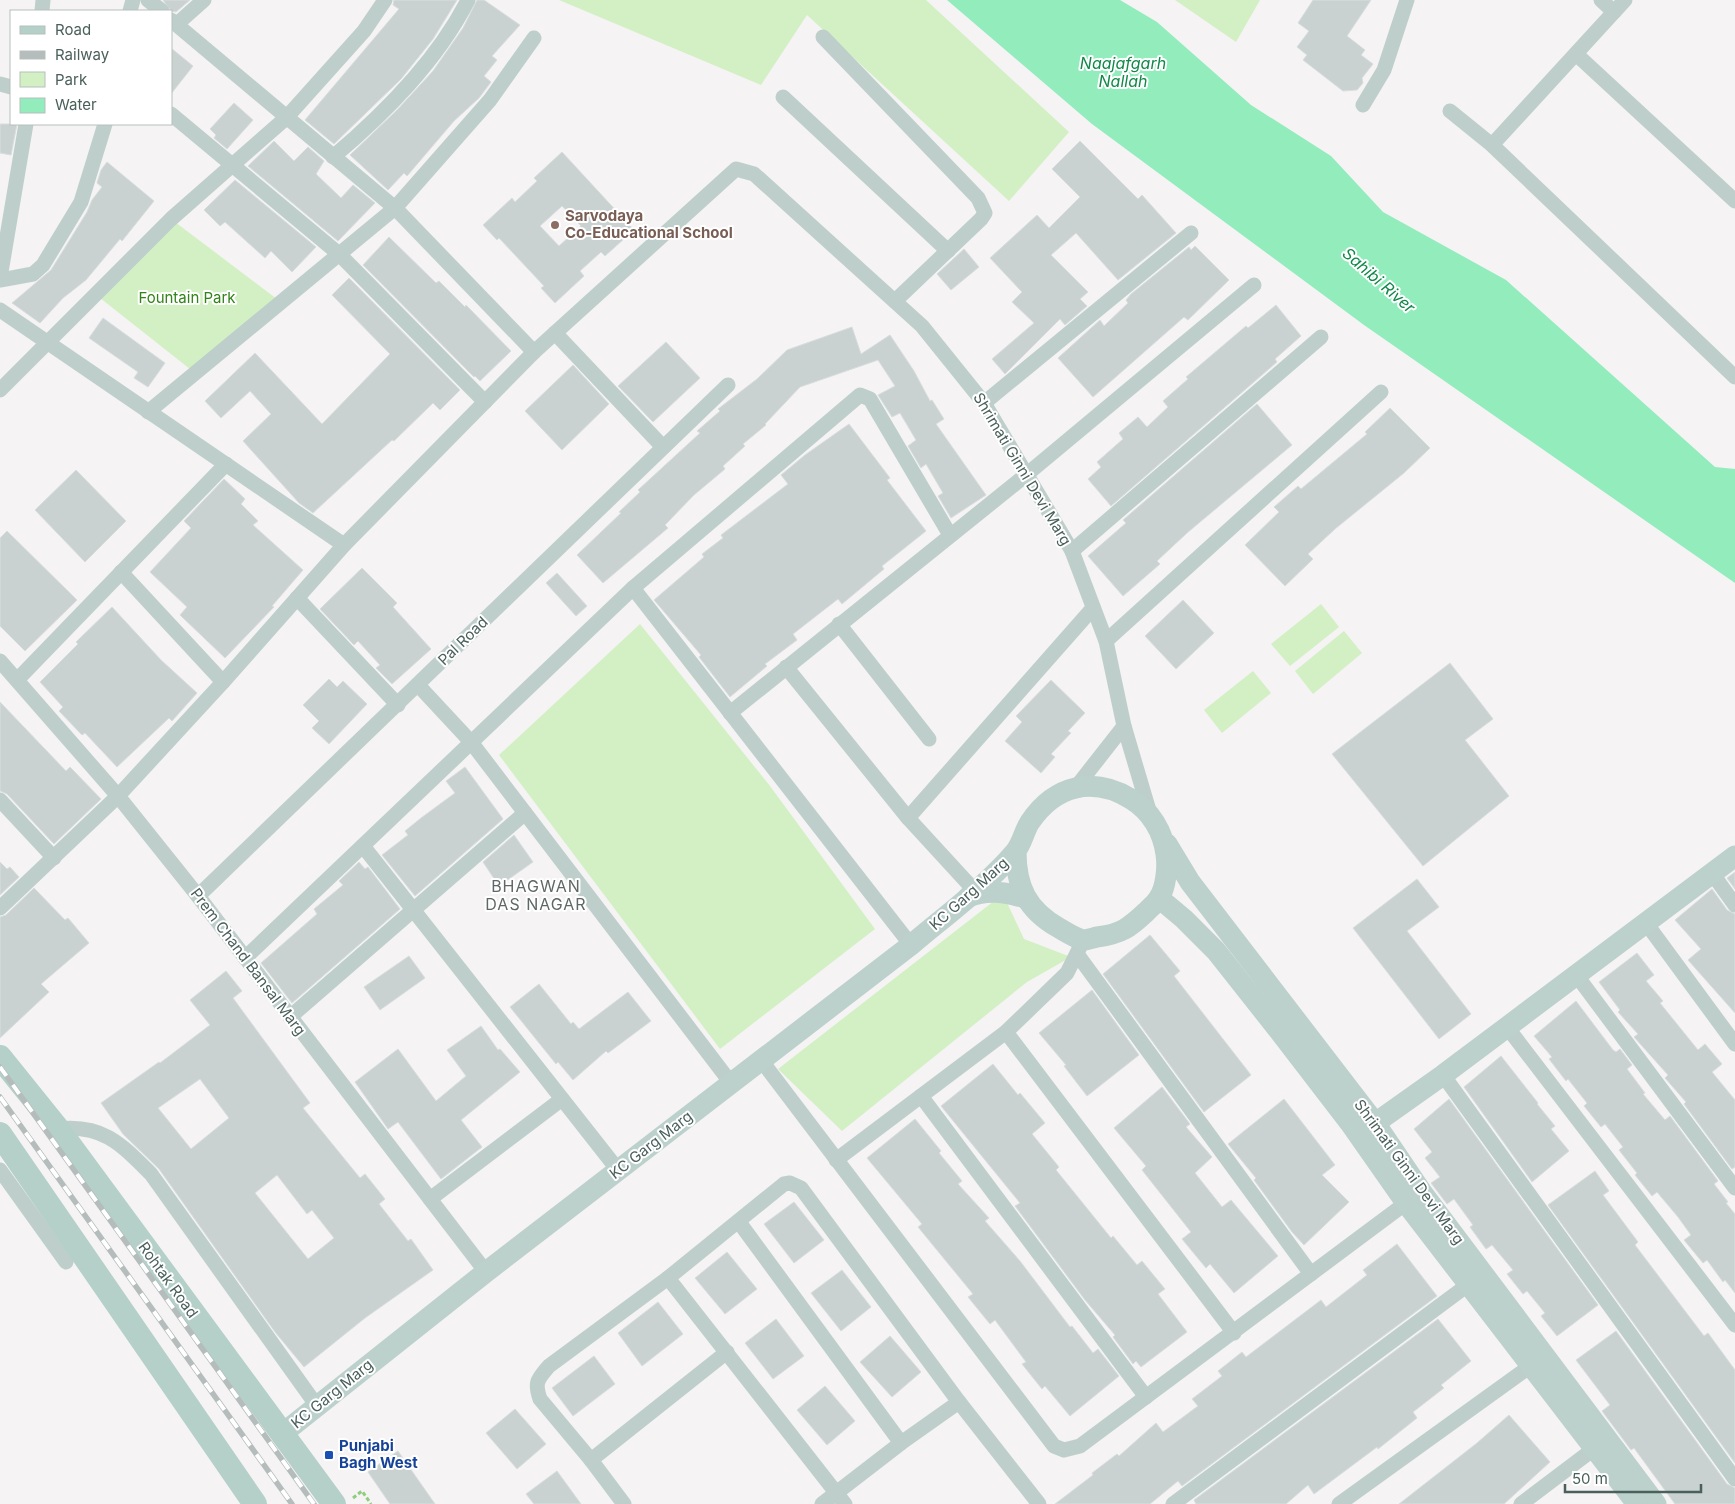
<svg xmlns="http://www.w3.org/2000/svg" width="1735" height="1504" font-family="Inter,sans-serif">
  <style>
    .green { fill: #d3f0c4 }
    .water { fill: #92ecbc }
    .building { fill: #cad2d1; stroke: #d7dede; fill-rule: evenodd }
    .lines { fill: none; stroke-linecap: round; stroke-linejoin: round }
    .path { stroke: #8ece7c; stroke-width: 3; stroke-dasharray: 4 2.5; stroke-linecap: butt }
    .street { stroke: #becfcb; stroke-width: 15 }
    .secondary { stroke: #bcd0cc; stroke-width: 21 }
    .primary { stroke: #b4d0c9; stroke-width: 24 }
    .rail-casing { stroke: #b5bdbc; stroke-width: 5.5 }
    .rail { stroke: #fff; stroke-width: 4; stroke-dasharray: 11; stroke-linecap: butt }
    .education-dot { fill: #8d6e63; stroke: #fff; stroke-width: 2 }
    .transit-dot { fill: #1a4fb4; stroke: #fff; stroke-width: 2 }
    .labels { text-anchor: middle; stroke-width: 4; stroke-linejoin: round; paint-order: stroke }
    .education-label { font-size: 15px; font-weight: bold; fill: #785e54; stroke: #fff; text-anchor: start }
    .park-label { font-size: 15px; fill: #328319; stroke: #fff }
    .street-label { font-size: 15px; fill: #4a605b; stroke: #fff }
    .transit-label { font-size: 15px; font-weight: bold; fill: #164399; stroke: #fff; text-anchor: start }
    .water-label { font-size: 16px; font-style: italic; fill: #108848; stroke: #fff }
    .neighbourhood-label { font-size: 16px; letter-spacing: 1px; fill: #5f6866; stroke: #fff }
  </style>
  <rect width="100%" height="100%" fill="#f5f3f4"/>
  <g class="green">
    <polygon points="559,0 926,0 1069,132 1009,201 807,15 761,85"/>
    <polygon points="1175,0 1260,0 1236,42"/>
    <polygon points="171,219 281,302 195,373 95,294"/>
    <polygon points="1321,604 1339,627 1290,666 1271,644"/>
    <polygon points="640,624 770,786 875,929 720,1049 499,755"/>
    <polygon points="1344,631 1362,653 1313,694 1295,671"/>
    <polygon points="1253,671 1271,693 1222,733 1204,710"/>
    <polygon points="1003,894 1024,939 1071,957 1027,982 842,1131 778,1069"/>
  </g>
  <polygon class="water" points="947,0 1120,0 1157,22 1251,105 1331,156 1383,212 1506,280 1715,467 1735,469 1735,583 1364,325 1092,124"/>
  <g class="building">
    <polygon points="163,0 190,0 176,12 171,11"/>
    <polygon points="394,0 457,0 433,39 401,79 334,144 305,120 399,9 393,5"/>
    <polygon points="477,0 484,0 520,25 492,56 497,60 484,76 491,82 479,98 454,121 407,176 404,173 388,190 350,155 397,110 433,71 463,28"/>
    <polygon points="1313,0 1371,0 1347,36 1365,50 1361,55 1373,64 1362,78 1363,83 1357,90 1343,91 1303,60 1307,55 1297,47 1309,31 1298,23"/>
    <polygon points="171,48 193,66 171,94"/>
    <polygon points="234,103 253,120 227,149 214,138 216,135 210,129"/>
    <polygon points="0,124 17,124 11,155 0,153"/>
    <polygon points="274,141 294,161 308,147 324,161 316,174 341,198 353,185 375,203 338,241 248,166"/>
    <polygon points="1080,141 1138,199 1142,195 1176,233 1118,280 1076,233 1051,255 1088,292 1080,299 1087,306 1065,325 1060,319 1005,374 992,359 1034,323 1012,302 1022,292 990,258 1037,215 1049,228 1080,197 1052,169"/>
    <path d="M562,152L634,230L605,256L601,252L580,271L584,276L555,303L541,288L544,286L499,238L497,240L483,225L512,198L515,202L537,181L534,178ZM562,206L581,226L559,246L540,226Z"/>
    <polygon points="107,162 154,201 122,241 120,239 86,280 63,298 40,323 12,303 51,270 87,212 92,200 102,187 97,183 101,170"/>
    <polygon points="235,180 316,247 292,272 271,251 265,258 225,222 220,226 204,210"/>
    <polygon points="389,237 436,283 439,281 465,307 466,305 511,351 480,381 475,376 474,377 363,265"/>
    <polygon points="1195,246 1229,280 1188,320 1184,317 1093,397 1058,358 1100,320 1104,326 1128,303 1126,300 1131,294 1189,247 1191,250"/>
    <polygon points="964,249 979,267 951,290 937,274"/>
    <polygon points="349,278 460,390 440,410 433,403 394,441 392,440 313,513 299,503 243,441 271,414 250,391 221,418 205,401 255,353 322,424 390,354 332,295"/>
    <polygon points="1276,305 1301,336 1275,359 1277,362 1111,506 1088,479 1101,467 1097,462 1123,439 1119,433 1138,417 1147,427 1168,407 1163,401 1188,379 1186,377 1246,326 1248,328"/>
    <polygon points="103,318 165,363 148,387 134,378 138,372 89,338"/>
    <polygon points="852,327 861,354 890,335 914,371 930,401 932,400 944,419 936,424 986,495 951,518 938,496 943,493 926,464 921,468 908,446 916,440 900,413 892,417 878,395 895,386 878,360 800,387 765,424 766,425 743,444 745,446 723,466 725,469 694,495 665,525 668,528 603,583 577,555 621,513 619,512 640,492 638,490 700,433 697,431 720,411 718,409 757,379 787,350"/>
    <polygon points="666,342 700,378 653,422 618,386"/>
    <polygon points="573,365 609,404 562,450 525,411"/>
    <polygon points="1257,404 1292,445 1187,533 1157,561 1160,564 1123,596 1088,556 1126,523 1123,520"/>
    <polygon points="1390,408 1430,448 1404,473 1335,529 1308,554 1313,559 1285,586 1245,545 1279,512 1274,507 1298,486 1301,489 1367,434 1365,432"/>
    <polygon points="849,424 890,478 887,480 926,531 882,566 884,569 842,604 838,599 793,634 797,640 765,664 767,666 730,697 699,657 701,655 654,600 704,557 702,554 723,538 721,535 788,484 781,475 805,455"/>
    <polygon points="76,470 126,521 85,562 35,510"/>
    <polygon points="224,479 245,499 241,504 258,521 253,525 303,570 272,606 274,607 225,658 180,615 187,607 150,572 191,528 184,521"/>
    <polygon points="7,531 77,600 25,651 0,626 0,538"/>
    <polygon points="362,568 397,603 393,607 431,649 392,684 376,668 380,665 358,641 354,645 320,609"/>
    <polygon points="557,573 587,606 576,616 546,583"/>
    <polygon points="1183,600 1214,633 1176,669 1145,636"/>
    <polygon points="112,607 161,660 197,693 172,721 169,718 117,767 85,733 82,735 59,711 63,707 40,682 78,644 76,642"/>
    <polygon points="1450,663 1493,719 1465,740 1509,796 1423,866 1332,754"/>
    <polygon points="329,679 337,687 343,681 367,704 329,744 312,728 319,721 303,705"/>
    <polygon points="1051,680 1085,713 1068,731 1071,733 1051,754 1055,757 1041,773 1005,741 1022,722 1016,716"/>
    <polygon points="0,702 66,771 70,767 101,799 54,844 7,794 0,791"/>
    <polygon points="465,767 503,819 415,896 382,855 408,835 405,831 421,818 455,793 446,781"/>
    <polygon points="514,835 533,862 499,886 483,862"/>
    <polygon points="0,862 7,869 10,867 19,877 0,895"/>
    <polygon points="359,862 365,869 368,867 400,909 292,1003 261,963 317,914 314,909 343,885 339,881"/>
    <polygon points="1735,872 1735,889 1727,878"/>
    <polygon points="1417,879 1439,907 1407,931 1471,1014 1439,1039 1353,928"/>
    <polygon points="34,888 65,920 68,918 89,943 41,984 49,992 0,1038 0,917 6,915"/>
    <polygon points="1712,889 1727,910 1735,914 1735,1013 1688,960 1701,949 1675,920"/>
    <polygon points="1150,935 1180,971 1174,976 1251,1075 1204,1112 1103,974"/>
    <polygon points="1637,953 1654,975 1646,981 1663,1001 1660,1003 1698,1050 1705,1044 1722,1064 1712,1072 1735,1100 1735,1167 1732,1169 1684,1104 1686,1102 1665,1078 1668,1075 1634,1037 1638,1034 1618,1012 1620,1010 1599,982"/>
    <polygon points="409,956 425,978 380,1010 364,987"/>
    <path d="M226,971L242,991L233,998L310,1103L303,1108L360,1178L365,1174L385,1199L379,1204L408,1241L411,1239L433,1270L365,1318L304,1367L275,1332L159,1169L123,1134L101,1103L159,1062L160,1063L210,1025L190,1000ZM200,1079L229,1118L191,1149L158,1108ZM277,1175L307,1214L312,1210L334,1238L308,1259L255,1193Z"/>
    <polygon points="539,984 571,1024 573,1022 579,1029 628,992 651,1021 608,1053 606,1051 573,1080 558,1062 556,1064 510,1007"/>
    <polygon points="1092,990 1139,1055 1087,1096 1064,1066 1066,1065 1039,1033"/>
    <polygon points="1576,1001 1613,1050 1616,1052 1620,1049 1632,1065 1627,1069 1645,1093 1643,1094 1665,1120 1670,1116 1718,1181 1714,1184 1728,1202 1726,1203 1735,1214 1735,1293 1725,1280 1723,1282 1707,1260 1703,1263 1684,1240 1691,1235 1678,1217 1657,1192 1652,1196 1635,1175 1637,1173 1619,1150 1623,1147 1605,1124 1601,1127 1584,1106 1587,1103 1568,1079 1566,1081 1549,1059 1552,1057 1534,1036"/>
    <polygon points="481,1026 498,1050 500,1049 520,1072 461,1120 482,1147 441,1179 398,1122 388,1129 355,1082 398,1049 436,1101 466,1076 447,1050"/>
    <polygon points="1501,1056 1538,1103 1537,1104 1555,1126 1551,1129 1569,1151 1532,1182 1464,1087"/>
    <polygon points="993,1064 1018,1095 1020,1093 1045,1123 1032,1134 1059,1167 1056,1170 1111,1238 1113,1236 1137,1265 1142,1261 1165,1289 1158,1294 1187,1332 1141,1367 1136,1361 1133,1364 1113,1337 1115,1335 1085,1300 1015,1206 1020,1203 941,1106"/>
    <polygon points="1162,1087 1190,1124 1186,1127 1212,1157 1195,1173 1222,1207 1231,1200 1278,1256 1234,1293 1210,1264 1206,1268 1182,1239 1191,1232 1142,1170 1146,1166 1114,1128"/>
    <polygon points="1284,1099 1335,1165 1322,1175 1349,1202 1304,1245 1292,1232 1254,1180 1256,1178 1228,1144"/>
    <polygon points="1449,1099 1598,1305 1557,1336 1541,1316 1545,1313 1527,1291 1523,1294 1507,1274 1513,1270 1492,1245 1486,1249 1470,1227 1473,1225 1454,1199 1447,1204 1431,1183 1440,1177 1425,1158 1432,1152 1414,1129"/>
    <polygon points="915,1119 941,1151 939,1153 962,1181 958,1184 989,1218 985,1221 1020,1261 1070,1327 1072,1326 1093,1353 1098,1349 1119,1376 1070,1416 1045,1386 1042,1389 1022,1364 1026,1362 995,1320 990,1324 968,1297 973,1294 918,1227 922,1224 867,1158"/>
    <polygon points="1595,1171 1609,1191 1603,1195 1638,1242 1635,1245 1704,1336 1708,1333 1735,1370 1735,1463 1548,1205"/>
    <polygon points="794,1202 824,1240 794,1263 764,1224"/>
    <polygon points="1397,1244 1437,1296 1182,1486 1178,1481 1150,1504 1055,1504 1093,1475 1092,1473 1117,1454 1119,1456 1156,1423 1163,1432 1198,1406 1192,1399 1222,1376 1218,1371 1242,1352 1246,1357 1321,1300 1326,1307 1367,1275 1363,1270"/>
    <polygon points="727,1252 757,1289 725,1314 695,1278"/>
    <polygon points="842,1270 871,1307 841,1331 811,1293"/>
    <polygon points="658,1302 683,1334 642,1366 618,1333"/>
    <polygon points="776,1319 804,1356 773,1379 745,1343"/>
    <polygon points="1438,1319 1471,1361 1441,1385 1444,1388 1413,1412 1417,1418 1378,1449 1377,1447 1314,1494 1308,1485 1286,1504 1196,1504 1194,1500"/>
    <polygon points="1616,1331 1727,1484 1735,1488 1735,1504 1675,1504 1634,1448 1631,1450 1602,1411 1610,1405 1576,1360"/>
    <polygon points="890,1336 921,1372 892,1397 860,1362"/>
    <polygon points="594,1356 615,1384 573,1416 552,1388"/>
    <polygon points="825,1386 855,1421 827,1445 797,1410"/>
    <polygon points="515,1409 546,1444 517,1469 486,1433"/>
    <polygon points="1509,1415 1550,1462 1504,1504 1399,1504 1477,1443"/>
    <polygon points="398,1451 435,1504 390,1504 368,1472"/>
    <polygon points="557,1471 581,1504 534,1504 526,1494"/>
  </g>
  <g class="lines">
    <polyline class="path" points="353,1498 362,1491 371,1504"/>
    <g class="street">
      <polyline points="148,0 162,11"/>
      <polyline points="1601,0 1614,12"/>
      <polyline points="42,11 43,0"/>
      <polyline points="130,11 133,0"/>
      <polyline points="171,20 395,208 534,352"/>
      <polyline points="177,24 204,0"/>
      <polyline points="823,37 978,198 985,213 981,219 895,301"/>
      <polyline points="1576,54 1735,201"/>
      <polyline points="0,84 11,87"/>
      <polyline points="783,97 948,251"/>
      <polyline points="1363,105 1384,70 1407,0"/>
      <polyline points="1450,111 1492,145 1735,377"/>
      <polyline points="171,114 339,254 485,402"/>
      <polyline points="1492,145 1625,0"/>
      <path d="M333,157C385,113 437,61 468,0"/>
      <polyline points="0,278 26,124"/>
      <polyline points="0,280 33,274 43,265 81,202 105,124"/>
      <polyline points="0,310 344,545"/>
      <polyline points="555,333 663,447"/>
      <polyline points="0,390 171,219 286,118 364,31 385,0"/>
      <polyline points="984,403 1191,233"/>
      <polyline points="148,412 395,208 490,100 534,38"/>
      <polyline points="1072,551 1321,337"/>
      <polyline points="121,572 223,682"/>
      <polyline points="633,588 860,395 870,399 950,535"/>
      <polyline points="297,598 398,705"/>
      <polyline points="839,624 929,739"/>
      <polyline points="1106,641 1381,392"/>
      <polyline points="0,661 118,796 198,896 486,1272"/>
      <polyline points="786,667 908,818"/>
      <polyline points="17,680 226,464"/>
      <polyline points="418,685 471,742 731,1083"/>
      <polyline points="730,713 1026,475 1254,285"/>
      <polyline points="1077,786 1124,726"/>
      <polyline points="0,800 54,858"/>
      <polyline points="363,846 618,1170"/>
      <polyline points="1712,873 1735,905"/>
      <polyline points="975,891 908,818 1093,608"/>
      <polyline points="198,896 728,385"/>
      <polyline points="0,908 118,796 223,682 344,545 534,352 736,169 754,174 922,326 984,403 1072,551 1106,641 1124,726 1150,814"/>
      <polyline points="1646,923 1735,1044"/>
      <polyline points="1077,954 1311,1274"/>
      <polyline points="245,958 633,588 911,945"/>
      <polyline points="1577,976 1735,1188"/>
      <polyline points="290,1017 525,813"/>
      <polyline points="1507,1027 1735,1325"/>
      <polyline points="1006,1032 1234,1333"/>
      <polyline points="761,1060 1054,1446 1064,1450 1080,1446 1406,1203"/>
      <polyline points="1443,1075 1735,1479"/>
      <polyline points="921,1096 1146,1397"/>
      <path d="M58,1129C103,1124 121,1144 151,1174L317,1406"/>
      <polyline points="836,1160 1006,1032 1067,973 1080,947"/>
      <polyline points="0,1170 66,1262"/>
      <polyline points="430,1199 562,1099"/>
      <polyline points="739,1222 901,1443"/>
      <polyline points="668,1278 845,1504"/>
      <polyline points="591,1460 727,1352"/>
      <path d="M624,1504L591,1460L540,1399C534,1382 538,1379 549,1366L668,1278L784,1184L790,1183L801,1188L959,1402"/>
      <polyline points="822,1504 901,1443 959,1402 1039,1504"/>
      <polyline points="1173,1504 1469,1284"/>
      <polyline points="1339,1504 1532,1365"/>
      <polyline points="1521,1504 1595,1448"/>
    </g>
    <g class="secondary">
      <polyline points="1167,844 1190,882 1375,1123 1421,1191 1656,1504"/>
      <path d="M968,897C988,889 1005,892 1025,898"/>
      <polyline points="1159,898 1184,919 1216,951 1280,1032 1350,1123 1406,1203 1637,1504"/>
      <polyline points="1364,1131 1443,1075 1735,856"/>
      <path d="M282,1434L486,1272L911,945C944,917 987,885 1015,852C1022,844 1024,831 1030,822C1055,785 1093,776 1131,799C1151,811 1163,832 1166,854C1168,867 1166,887 1159,898C1156,903 1150,908 1146,912C1129,928 1121,934 1097,937C1093,938 1087,940 1083,940C1075,938 1066,932 1059,928C1027,910 1016,887 1016,851"/>
    </g>
    <g class="primary">
      <polyline points="0,1057 58,1129 334,1504"/>
      <polyline points="0,1134 255,1504"/>
    </g>
    <defs>
      <g id="rail">
        <polyline points="0,1067 314,1504"/>
        <polyline points="0,1097 292,1504"/>
      </g>
    </defs>
    <use href="#rail" class="rail-casing"/>
    <use href="#rail" class="rail"/>
  </g>
  <circle class="education-dot" cx="555" cy="225" r="5"/>
  <rect class="transit-dot" x="324" y="1450" width="10" height="10" rx="2.5"/>
  <g class="labels">
    <g class="education-label">
      <text x="565" y="221">Sarvodaya<tspan x="565" dy="17">Co-Educational School</tspan></text>
    </g>
    <g class="park-label">
      <text x="187" y="303">Fountain Park</text>
    </g>
    <g class="street-label">
      <text transform="translate(1022 469) rotate(59)" y="5">Shrimati Ginni Devi Marg</text>
      <text transform="translate(463 641) rotate(-44)" y="5">Pal Road</text>
      <text transform="translate(969 894) rotate(-42)" y="5">KC Garg Marg</text>
      <text transform="translate(248 962) rotate(53)" y="5">Prem Chand Bansal Marg</text>
      <text transform="translate(651 1145) rotate(-38)" y="5">KC Garg Marg</text>
      <text transform="translate(1409 1172) rotate(54)" y="5">Shrimati Ginni Devi Marg</text>
      <text transform="translate(168 1280) rotate(54)" y="5">Rohtak Road</text>
      <text transform="translate(332 1394) rotate(-39)" y="5">KC Garg Marg</text>
    </g>
    <g class="transit-label">
      <text x="339" y="1451">Punjabi<tspan x="339" dy="17">Bagh West</tspan></text>
    </g>
    <g class="water-label">
      <text x="1123" y="69">Naajafgarh<tspan x="1123" dy="18">Nallah</tspan></text>
      <text transform="translate(1379 280) rotate(41)" y="6">Sahibi River</text>
    </g>
    <g class="neighbourhood-label">
      <text x="536" y="892">BHAGWAN<tspan x="536" dy="18">DAS NAGAR</tspan></text>
    </g>
  </g>
  <rect x="10" y="10" width="162" height="115" fill="#ffffff" stroke="#b7bfbd"/>
  <rect x="20" y="26" width="25" height="8" fill="#b4d0c9" stroke="#b7bfbd"/>
  <text x="55" y="35" font-size="15" fill="#4a605b">Road</text>
  <rect x="20" y="51" width="25" height="8" fill="#b5bdbc" stroke="#b7bfbd"/>
  <text x="55" y="60" font-size="15" fill="#4a605b">Railway</text>
  <rect x="20" y="72" width="25" height="15" fill="#d3f0c4" stroke="#b7bfbd"/>
  <text x="55" y="85" font-size="15" fill="#4a605b">Park</text>
  <rect x="20" y="98" width="25" height="15" fill="#92ecbc" stroke="#b7bfbd"/>
  <text x="55" y="110" font-size="15" fill="#4a605b">Water</text>
  <path d="M1565 1484v8h136v-8" fill="none" stroke="#4a605b" stroke-width="2.5"/>
  <text x="1572" y="1484" font-size="15" fill="#4a605b" stroke="#ffffff" stroke-width="4" paint-order="stroke">50 m</text>
</svg>
